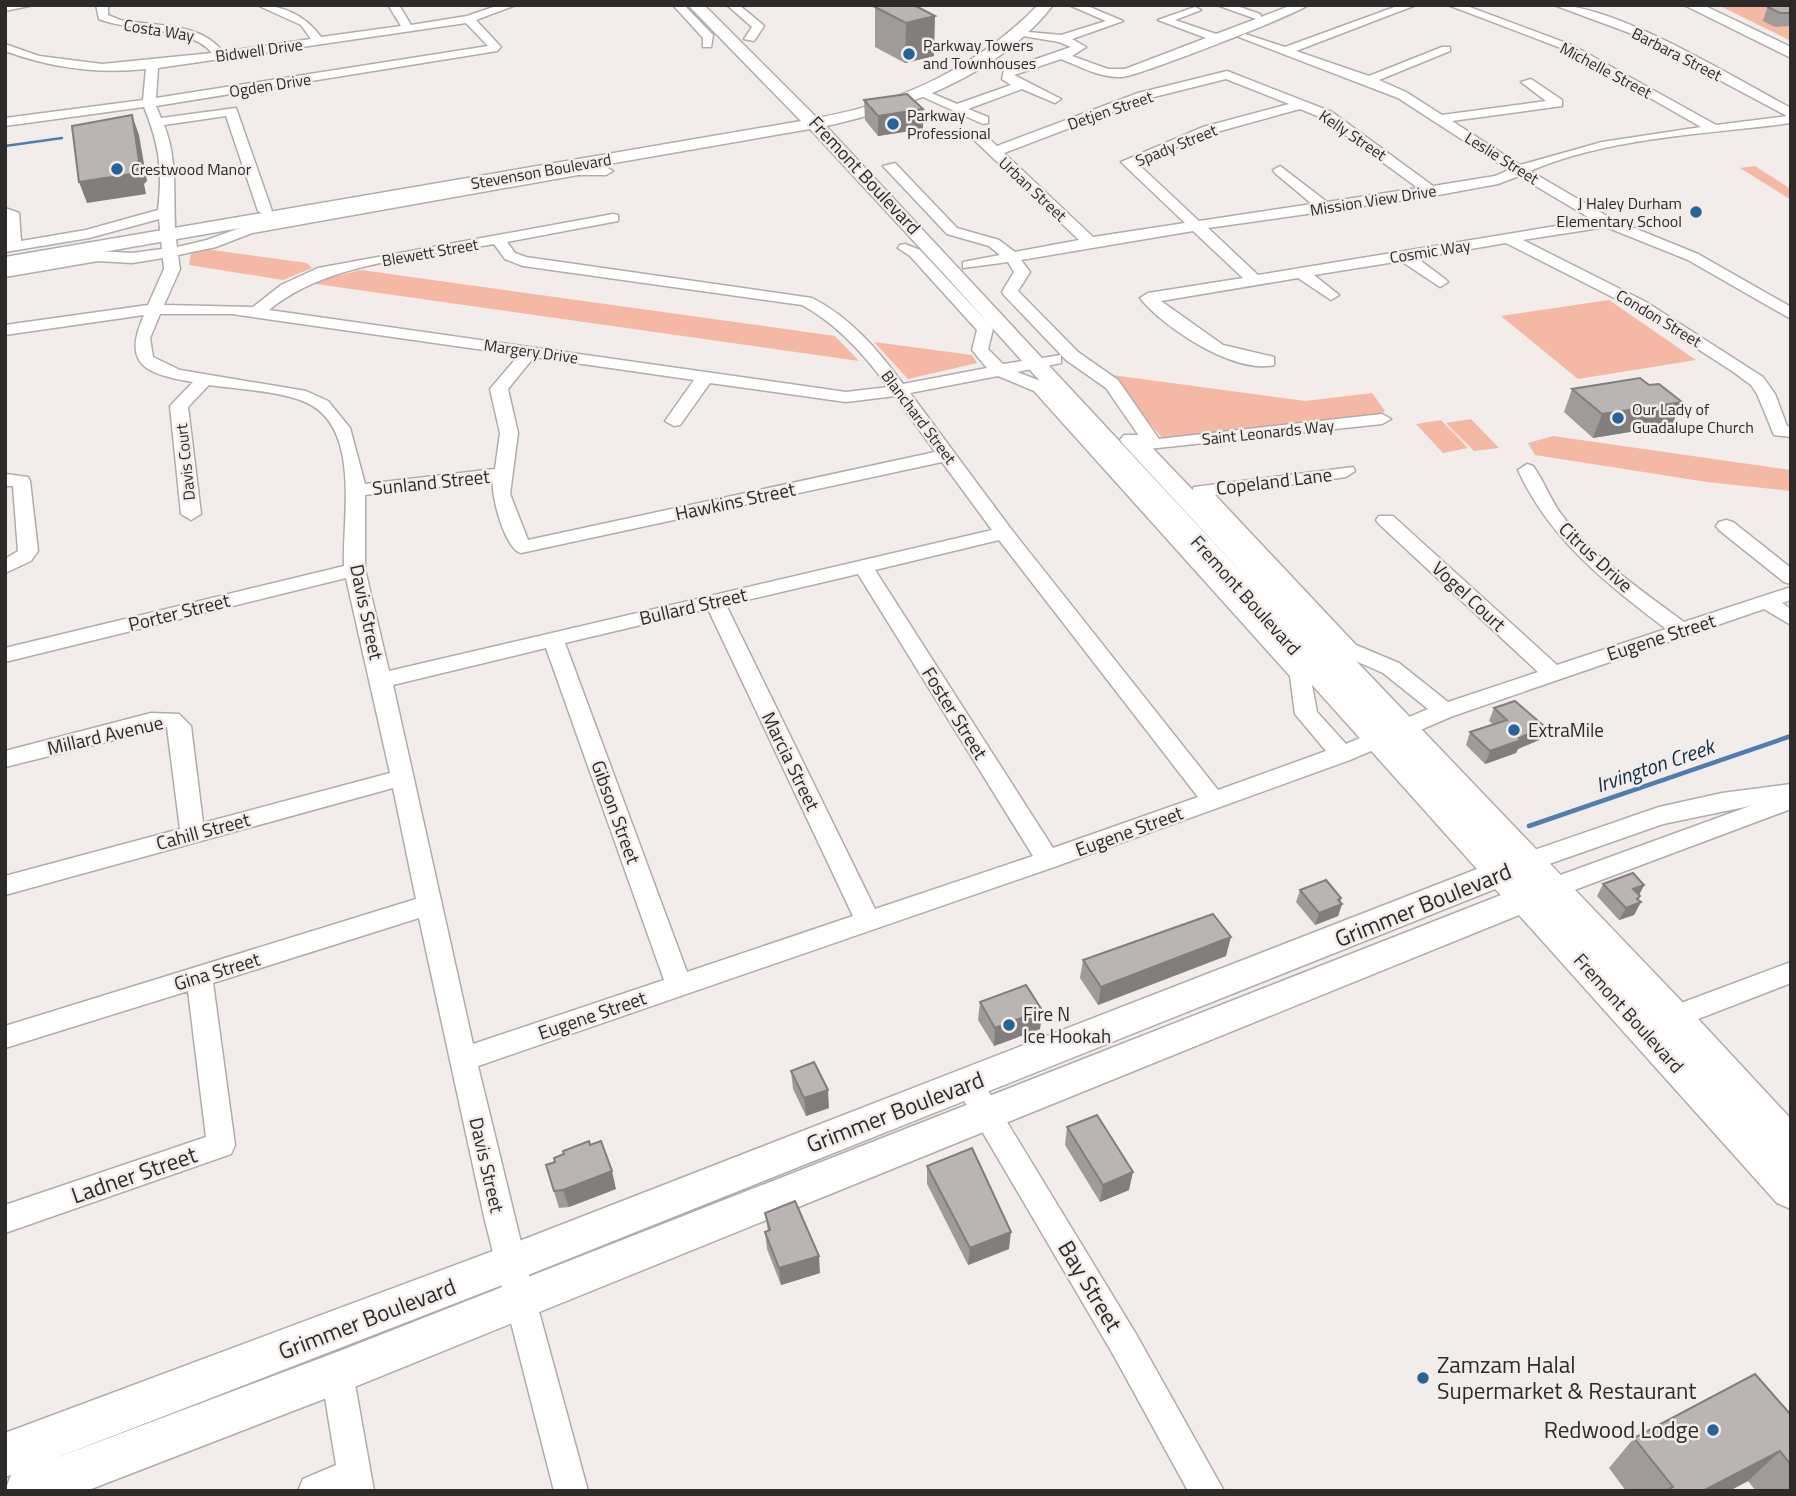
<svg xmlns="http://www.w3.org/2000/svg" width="1796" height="1496" font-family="'Titillium Web',sans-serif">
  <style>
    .green { fill: #f4b8a5 }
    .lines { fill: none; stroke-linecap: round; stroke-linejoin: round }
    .stream-far1 { stroke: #4c7faf; stroke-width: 2.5 }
    .stream { stroke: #4c7faf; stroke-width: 4.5 }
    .minor-casing { stroke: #b1acaa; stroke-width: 3 }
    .major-casing { stroke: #b1acaa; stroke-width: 3 }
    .minor { fill: #fff; fill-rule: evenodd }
    .major { fill: #fff; fill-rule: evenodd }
    .wall { fill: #a09b99 }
    .shaded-wall { fill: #827e7d }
    .building { fill: #bab4b2; stroke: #827e7d; stroke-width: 2 }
    .poi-dot { fill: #256399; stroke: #f2edeb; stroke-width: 2.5 }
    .labels { text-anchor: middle; stroke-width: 5; stroke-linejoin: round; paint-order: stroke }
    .far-street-label { font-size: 16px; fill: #2d2b2a; stroke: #f2edeb }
    .far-poi-label { font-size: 16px; fill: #2d2b2a; stroke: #f2edeb; text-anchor: start }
    .street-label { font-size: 19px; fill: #2d2b2a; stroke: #f2edeb }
    .poi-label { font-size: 19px; fill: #2d2b2a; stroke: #f2edeb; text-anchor: start }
    .water-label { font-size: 21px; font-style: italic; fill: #0f2e49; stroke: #f2edeb }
    .near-street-label { font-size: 23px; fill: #2d2b2a; stroke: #f2edeb }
    .near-poi-label { font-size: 23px; fill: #2d2b2a; stroke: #f2edeb; text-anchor: start }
  </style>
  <rect width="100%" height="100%" fill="#f2edeb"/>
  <g class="green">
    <polygon points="1718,5 1791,5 1791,41"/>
    <polygon points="1755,166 1791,189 1791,200 1740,168"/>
    <polygon points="205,249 307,263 312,268 283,280 189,265 191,252"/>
    <polygon points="361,270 835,336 859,361 309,283"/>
    <polygon points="1609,300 1696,360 1578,379 1501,316"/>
    <polygon points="874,342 972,355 977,363 908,379"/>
    <path d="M1112,375L1305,401L1372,393L1385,411L1379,415L1164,440C1145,419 1130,396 1112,375Z"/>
    <polygon points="1471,419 1499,448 1474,451 1446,423"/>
    <polygon points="1441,420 1468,448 1443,453 1416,424"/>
    <polygon points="1553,436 1791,470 1791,491 1707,482 1535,455 1528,443"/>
  </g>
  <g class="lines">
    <polyline class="stream-far1" points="5,146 62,138"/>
    <polyline class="stream" points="1529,826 1791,736"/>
    <defs>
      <g id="minor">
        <polygon points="5,5 34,5 5,11"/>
        <path d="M96,5H108V15L120,20C155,27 199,21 223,52L311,39L301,25L257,5C283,5 306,16 321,37L401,26L388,5H399L411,25L467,16L499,5H516L476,20L501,47L497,51L156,106L161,118L236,108L272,211L265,215L258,211L226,116L164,125C180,165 171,206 177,247L207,240L248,225L578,167H606L613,171L606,175H578L252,233L216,247L178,255L180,269L164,305L253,307L281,285L318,268L613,214L618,215V221L507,242L515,253L526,257L812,298C850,317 878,350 903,384L987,368L972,350L977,330L910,256L898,248L900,245L905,244L920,250L991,326L993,329L988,349L1003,364L1061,355V363L1017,372L1046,383L1309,669L1317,712L1346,744L1428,709L1383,673L1342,655L1194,495L1192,491L1194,487L1353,467L1355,471L1346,477L1215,495L1356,645L1399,663L1448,702L1538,672L1379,524L1376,520L1379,516H1393L1557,665L1666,629C1606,583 1550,540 1518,470L1527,464L1533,466C1544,481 1550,499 1561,514C1593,558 1641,590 1684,622L1791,587V600L1782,603L1791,609V625L1764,609L1453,716L1350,760L1057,866L478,1066L529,1275L588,1491H554L485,1221L419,918L213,983L235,1145L231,1154L5,1233V1205L206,1137L188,991L5,1048V1026L416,899L393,788L5,895V876L180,829L167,727L5,767V751L151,713L179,714L191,726L203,823L390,773L346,578L5,662V648L344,566C342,518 362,426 305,402C279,391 237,389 209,385L188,407L201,514L191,520L181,514L170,406L193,382C145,374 122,365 144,315L5,335V325L148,305L164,269L163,258L132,263L98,261L5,277V267L98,251L132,253L162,249L159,219L89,238L5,252V208L19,213L21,241L86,230L158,210C163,169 159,144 144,107L5,126V118L143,100L146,69C97,74 51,68 5,51V44L39,56L102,64L212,53C191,26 131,32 99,19ZM466,23L488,46L156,98L158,68ZM494,244L505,259L523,266L802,305C837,324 865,355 888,387L846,392L269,310C328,261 420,258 494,244ZM160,314H232L519,355L490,389L500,433L495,469L365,484L350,428L328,401L306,391L180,370L153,357L150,338ZM534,357L694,380L665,421L674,426L680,425L710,383L846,402L895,396L935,452L528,540L510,494L518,433L508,389ZM998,376L1034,391L1290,676L1295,714L1326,751L1218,790L1011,529L910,393ZM942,462L992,530L389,671L365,569V495L493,481C491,496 505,549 521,553ZM999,540L1198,797L1053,848L875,570ZM858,574L1033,856L875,909L726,605ZM708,609L853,916L687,972L565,643ZM546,648L664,980L473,1044L393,685Z"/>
        <polygon points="673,5 684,5 713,35 711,47 703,47 703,38"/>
        <polygon points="727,5 739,5 762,24 764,26 754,41 744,39 752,27"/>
        <path d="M1069,5H1085L1123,21L1072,39L1086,47L1072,56L1108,69H1125L1206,38L1158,20L1195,7L1201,10L1175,20L1216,34L1256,19L1217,5H1234L1260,14L1261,17L1292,5H1308C1295,15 1138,76 1122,77C1100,78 1081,67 1061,59L1014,75L1061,99L1055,103L1022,89L968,109L988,117V123L983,124L912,92L922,89L957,104L1011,85L1002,79L1004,70L1071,47L1059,42L1017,35V31L1061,35L1106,21Z"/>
        <path d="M1400,5H1416L1296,51L1369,76L1442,47H1450V51L1379,80L1406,92L1442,115L1546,101L1521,82L1531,79L1562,100V106L1452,121L1520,165L1602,142L1701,127L1566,50L1448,5H1464L1574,46L1716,125L1787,116L1635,35L1554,5C1617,5 1732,77 1791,108V123C1708,134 1608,137 1530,171L1612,219L1698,254L1791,307V319L1688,260L1606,227L1523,240L1646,302L1763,377L1775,394L1787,426L1791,427V437L1774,435L1757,394L1751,385L1732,371L1634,308L1506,243L1417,258L1445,279L1448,282L1440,287L1401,261L1314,275L1339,295L1331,300L1298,278L1161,301L1223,345L1274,357V365C1234,374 1164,328 1140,298L1148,293L1243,278L1193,231L1021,260L1030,272L1018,291L1078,352L1118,380L1159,439L1382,414L1391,419L1382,424L1148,449L1106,388L1066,360L1004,295L1002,292L1014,272L1008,262L963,268V262L1000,255L989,246L947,234L883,166L895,163L957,228L999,240L1015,252L1079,240L972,138V132H982L997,146L1138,93L1227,71L1332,112L1433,186L1495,176L1509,170L1398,98L1239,37L1245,34L1285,47ZM1226,79L1289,104L1203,127L1121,162L1185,223L1093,237L1004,153L1146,99ZM1300,109L1322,118L1418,188L1327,202L1280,166L1273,170L1275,173L1312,204L1199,221L1137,163L1213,133ZM1519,176L1593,220L1258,275L1208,228L1433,196L1498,184Z"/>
        <polygon points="5,474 28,477 30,481 38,551 31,561 5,573 5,559 18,551 13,486 5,486"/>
        <polygon points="1726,520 1733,522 1791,568 1791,584 1784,582 1719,530 1716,526 1719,522"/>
        <polygon points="1791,784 1791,809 1553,898 1544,895 1541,888 1544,881 1750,806 1663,824 1529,871 1520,869 1517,862 1520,855 1659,807 1722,793"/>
        <polygon points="1791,962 1791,983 1675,1028 1665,1025 1662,1017 1665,1009"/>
        <polygon points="969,1072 979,1076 1136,1334 1224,1491 1188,1491 1114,1356 959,1092 955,1084 959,1076"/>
        <polygon points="337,1357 349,1362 353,1373 374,1491 298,1491 303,1479 336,1465 321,1373 325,1362"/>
      </g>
      <g id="major">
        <path d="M688,5H704L817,118C899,104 981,65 1038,5H1053C1000,74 908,108 826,126L1255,587L1124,445L1120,440L1124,435H1140L1687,1007L1791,1119V1209L1777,1203L1519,915L337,1394L86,1491H5L11,1475L21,1471L5,1477V1433L509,1245L1477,869L946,276L810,129L5,269V257L801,121ZM1495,889L1501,895L337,1352L48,1461L523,1277Z"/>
        <polygon points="1684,5 1703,5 1791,47 1791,58"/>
      </g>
    </defs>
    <use href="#minor" class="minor-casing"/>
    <use href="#major" class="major-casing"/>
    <use href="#minor" class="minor"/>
    <use href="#major" class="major"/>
  </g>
  <g class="wall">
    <polygon points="914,5 934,56 905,63 875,47 875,7"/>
    <polygon points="1768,5 1791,5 1791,26 1775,27 1763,21"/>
    <polygon points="864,100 923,129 878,136 865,120"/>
    <polygon points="1572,389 1672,425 1593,438 1564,412"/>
    <polygon points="1494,708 1539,740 1518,749 1516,753 1485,764 1466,745 1470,732 1493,724 1489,721"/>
    <polygon points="1603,884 1644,885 1639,895 1638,900 1641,902 1634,915 1619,920 1597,896"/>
    <polygon points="1300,890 1341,898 1340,902 1342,904 1338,916 1315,925 1296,902"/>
    <polygon points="1226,956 1098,1005 1080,978 1083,960"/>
    <polygon points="980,1002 1042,1010 1040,1029 994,1046 978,1020"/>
    <polygon points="791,1071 829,1108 806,1116 793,1089"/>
    <polygon points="1067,1127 1129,1190 1100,1202 1065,1145"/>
    <polygon points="590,1145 616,1189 569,1207 559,1208 546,1165"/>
    <polygon points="927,1166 1009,1249 968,1265 927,1184"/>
    <polygon points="765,1213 820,1273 781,1285 767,1249 765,1232 768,1231"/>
    <polygon points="1791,1415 1791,1491 1756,1491 1748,1481 1729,1491 1626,1491 1609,1468 1634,1438"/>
  </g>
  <g class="shaded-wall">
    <polygon points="935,16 934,56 905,63 906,23"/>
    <polygon points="923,109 923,129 878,136 878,116"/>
    <polygon points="132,115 139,135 147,181 144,184 146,194 87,203 79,182 137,164"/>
    <polygon points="1682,402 1672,425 1593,438 1602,414"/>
    <polygon points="1545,727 1539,740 1518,749 1516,753 1485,764 1490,751"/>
    <polygon points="1644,885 1638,897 1633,889"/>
    <polygon points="1640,896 1636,904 1641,902 1634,915 1619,920 1626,908"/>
    <polygon points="1341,898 1339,905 1342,904 1338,916 1315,925 1319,913"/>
    <polygon points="1231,937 1226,956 1098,1005 1101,987"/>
    <polygon points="1042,1010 1040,1029 994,1046 995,1028"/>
    <polygon points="828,1090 829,1108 806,1116 804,1098"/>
    <polygon points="612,1171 616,1189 569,1207 563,1190"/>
    <polygon points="1133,1172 1129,1190 1100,1202 1103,1185"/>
    <polygon points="1011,1232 1009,1249 968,1265 970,1248"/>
    <polygon points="819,1256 820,1273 781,1285 779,1268"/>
    <polygon points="1780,1451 1748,1481 1729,1491 1703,1491"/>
  </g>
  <g class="building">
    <polygon points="882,5 914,5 935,16 906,23 875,7"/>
    <polygon points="1769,5 1791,5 1791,13 1780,13 1768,7"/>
    <polygon points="907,94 923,109 878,116 864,100"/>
    <polygon points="132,115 139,160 137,164 138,173 79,182 72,126"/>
    <polygon points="1640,378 1649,385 1659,384 1682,402 1602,414 1572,389"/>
    <polygon points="1515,701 1545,727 1519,738 1521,740 1490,751 1470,732 1507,720 1494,708"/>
    <polygon points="1633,873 1644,885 1633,889 1640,896 1637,899 1641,902 1626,908 1603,884"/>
    <polygon points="1326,880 1341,898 1338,900 1342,904 1319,913 1300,890"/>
    <polygon points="1213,914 1231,937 1101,987 1083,960"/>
    <polygon points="1026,985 1042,1010 995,1028 980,1002"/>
    <polygon points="814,1062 828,1090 804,1098 791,1071"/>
    <polygon points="1097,1115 1133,1172 1103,1185 1067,1127"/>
    <polygon points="589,1141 590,1145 601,1141 612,1171 563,1190 554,1191 546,1165 555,1162 554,1158 564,1154 563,1151"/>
    <polygon points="972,1148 1011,1232 970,1248 927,1166"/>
    <polygon points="795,1201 819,1256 779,1268 765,1232 770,1230 765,1213"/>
    <polygon points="1755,1374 1791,1415 1791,1465 1780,1451 1703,1491 1665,1491 1673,1487 1634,1438"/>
  </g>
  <g class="poi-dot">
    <circle cx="909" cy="54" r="7"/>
    <circle cx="893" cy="124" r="7"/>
    <circle cx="117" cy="169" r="7"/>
    <circle cx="1696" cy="212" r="7"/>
    <circle cx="1618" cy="418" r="7"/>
    <circle cx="1514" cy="730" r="7"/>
    <circle cx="1009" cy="1025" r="7"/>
    <circle cx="1423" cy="1378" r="7"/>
    <circle cx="1713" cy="1430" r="7"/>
  </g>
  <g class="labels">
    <g class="far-street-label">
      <text transform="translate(159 30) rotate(9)" y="6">Costa Way</text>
      <text transform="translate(259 50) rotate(-8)" y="6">Bidwell Drive</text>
      <text transform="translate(1677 54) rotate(27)" y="6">Barbara Street</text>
      <text transform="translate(1606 70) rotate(28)" y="6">Michelle Street</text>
      <text transform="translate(270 85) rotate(-9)" y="6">Ogden Drive</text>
      <text transform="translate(1110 110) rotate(-19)" y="6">Detjen Street</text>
      <text transform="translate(1353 135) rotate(34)" y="6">Kelly Street</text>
      <text transform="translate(1176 145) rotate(-22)" y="6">Spady Street</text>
      <text transform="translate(1502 158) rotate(32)" y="6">Leslie Street</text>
      <text transform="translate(541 171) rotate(-10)" y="6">Stevenson Boulevard</text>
      <text transform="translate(1033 189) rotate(43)" y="6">Urban Street</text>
      <text transform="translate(1373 200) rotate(-9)" y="6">Mission View Drive</text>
      <text transform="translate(1430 251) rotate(-9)" y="6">Cosmic Way</text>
      <text transform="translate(430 252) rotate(-10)" y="6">Blewett Street</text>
      <text transform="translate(1659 318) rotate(31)" y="6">Condon Street</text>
      <text transform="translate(531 351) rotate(8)" y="6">Margery Drive</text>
      <text transform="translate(919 417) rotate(53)" y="6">Blanchard Street</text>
      <text transform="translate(1268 432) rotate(-6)" y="6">Saint Leonards Way</text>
      <text transform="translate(185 462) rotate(-96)" y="6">Davis Court</text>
    </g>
    <g class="far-poi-label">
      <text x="923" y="51">Parkway Towers<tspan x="923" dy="18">and Townhouses</tspan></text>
      <text x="907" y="121">Parkway<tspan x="907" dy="18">Professional</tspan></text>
      <text x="131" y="175">Crestwood Manor</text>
      <text x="1682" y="209" text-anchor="end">J Haley Durham<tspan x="1682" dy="18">Elementary School</tspan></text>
      <text x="1632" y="415">Our Lady of<tspan x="1632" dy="18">Guadalupe Church</tspan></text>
    </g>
    <g class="street-label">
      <text transform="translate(865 175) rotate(47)" y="7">Fremont Boulevard</text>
      <text transform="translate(1274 481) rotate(-7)" y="7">Copeland Lane</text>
      <text transform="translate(431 482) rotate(-6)" y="7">Sunland Street</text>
      <text transform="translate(735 501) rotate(-12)" y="7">Hawkins Street</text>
      <text transform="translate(1596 557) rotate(43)" y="7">Citrus Drive</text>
      <text transform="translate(1246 595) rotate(48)" y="7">Fremont Boulevard</text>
      <text transform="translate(1469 596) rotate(43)" y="7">Vogel Court</text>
      <text transform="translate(693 606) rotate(-13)" y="7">Bullard Street</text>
      <text transform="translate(179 612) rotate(-14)" y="7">Porter Street</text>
      <text transform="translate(367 612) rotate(78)" y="7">Davis Street</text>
      <text transform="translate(1661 637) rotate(-18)" y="7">Eugene Street</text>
      <text transform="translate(955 713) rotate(58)" y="7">Foster Street</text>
      <text transform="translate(105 735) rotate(-13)" y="7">Millard Avenue</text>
      <text transform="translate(791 761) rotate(64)" y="7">Marcia Street</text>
      <text transform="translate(616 812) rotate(70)" y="7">Gibson Street</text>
      <text transform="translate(203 831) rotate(-15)" y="7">Cahill Street</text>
      <text transform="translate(1129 831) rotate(-20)" y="7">Eugene Street</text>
      <text transform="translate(217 971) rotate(-17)" y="7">Gina Street</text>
      <text transform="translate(1629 1013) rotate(48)" y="7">Fremont Boulevard</text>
      <text transform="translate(592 1015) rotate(-19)" y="7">Eugene Street</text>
      <text transform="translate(487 1165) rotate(77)" y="7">Davis Street</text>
    </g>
    <g class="poi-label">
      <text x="1528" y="737">ExtraMile</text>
      <text x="1023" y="1021">Fire N<tspan x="1023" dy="22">Ice Hookah</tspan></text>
    </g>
    <g class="water-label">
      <text transform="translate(1655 766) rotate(-19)" y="7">Irvington Creek</text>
    </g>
    <g class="near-street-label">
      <text transform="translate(1423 905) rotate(-22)" y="8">Grimmer Boulevard</text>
      <text transform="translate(895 1112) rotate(-21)" y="8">Grimmer Boulevard</text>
      <text transform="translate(134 1175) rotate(-19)" y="8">Ladner Street</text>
      <text transform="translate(1090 1286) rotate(59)" y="8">Bay Street</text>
      <text transform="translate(367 1319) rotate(-21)" y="8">Grimmer Boulevard</text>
    </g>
    <g class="near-poi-label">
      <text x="1437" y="1373">Zamzam Halal<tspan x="1437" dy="26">Supermarket &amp; Restaurant</tspan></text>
      <text x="1699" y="1438" text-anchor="end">Redwood Lodge</text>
    </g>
  </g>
  <rect width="1796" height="1496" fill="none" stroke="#2d2b2a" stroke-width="14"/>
</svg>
